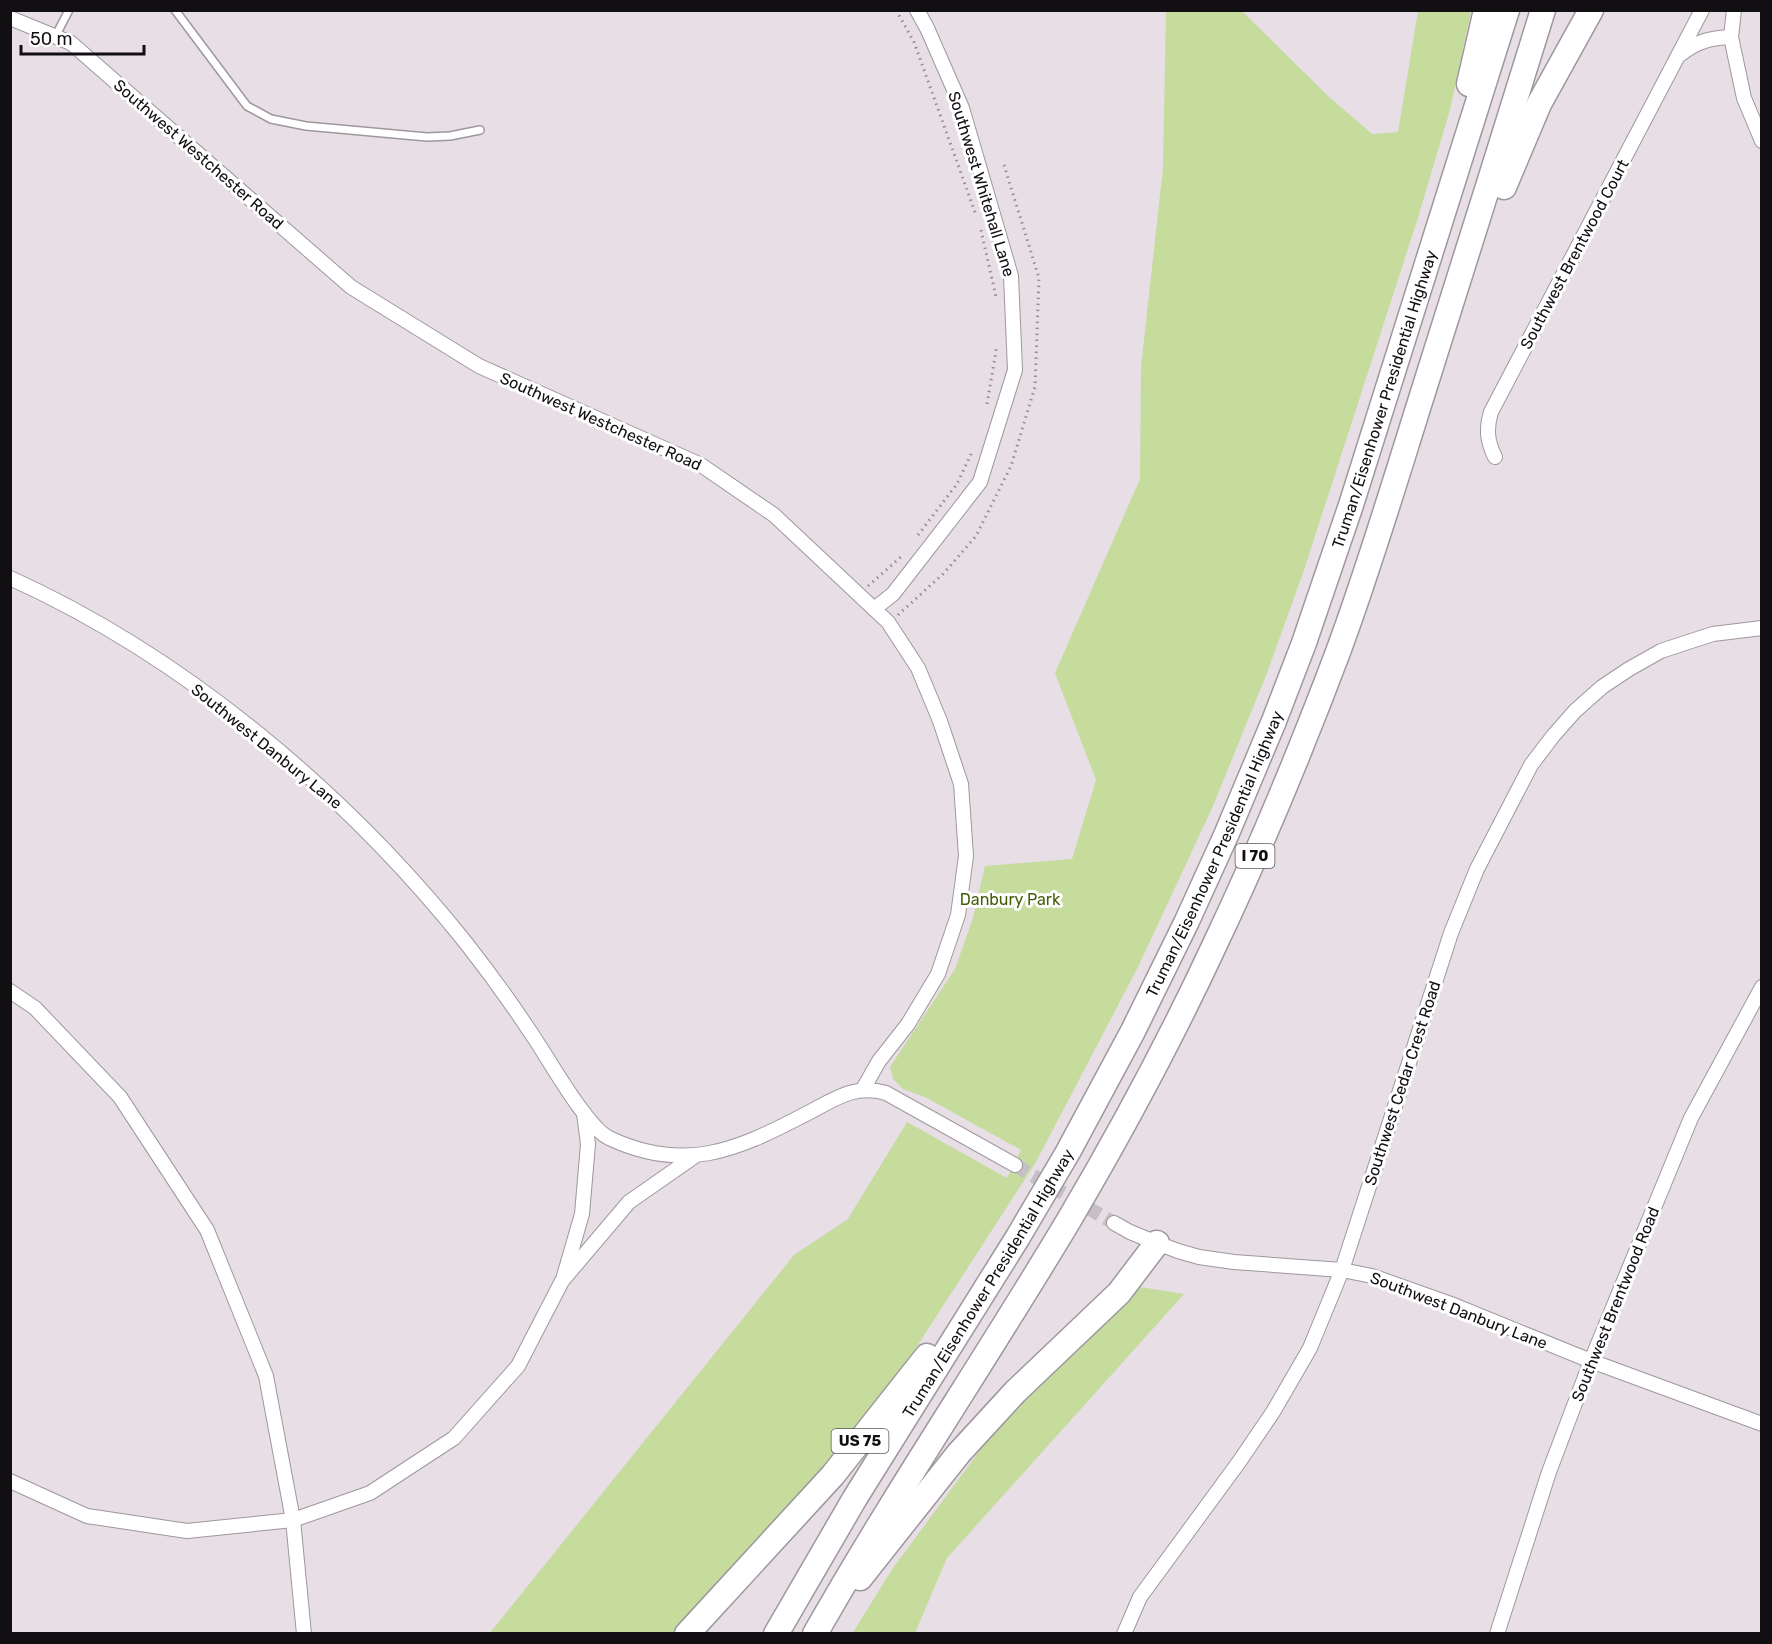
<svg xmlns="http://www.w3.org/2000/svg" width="1772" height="1644" font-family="Rubik,sans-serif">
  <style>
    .green { fill: #c5dc9c }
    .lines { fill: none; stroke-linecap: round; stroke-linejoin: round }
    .street-tunnel { stroke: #c7bfc6; stroke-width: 14; stroke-dasharray: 14 7; stroke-linecap: butt }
    .lane-casing { stroke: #9f979e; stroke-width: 10 }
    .street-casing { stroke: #9f979e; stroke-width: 16 }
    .highway-casing { stroke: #9f979e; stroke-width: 27 }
    .path { stroke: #948d93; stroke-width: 3; stroke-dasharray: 1.5 4.5; stroke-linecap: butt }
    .lane { stroke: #fff; stroke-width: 7 }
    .street { stroke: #fff; stroke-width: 14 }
    .highway { stroke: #fff; stroke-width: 24 }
    .labels { text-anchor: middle; stroke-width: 6; stroke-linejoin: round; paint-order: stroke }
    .shield { fill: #fff; stroke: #595759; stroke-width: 1.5 }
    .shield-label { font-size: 15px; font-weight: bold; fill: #120f12 }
    .street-label { font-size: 16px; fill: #120f12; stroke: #fff }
    .park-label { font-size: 16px; fill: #475d0a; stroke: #fff }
  </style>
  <rect width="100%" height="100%" fill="#e7dee6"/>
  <g class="green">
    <polygon points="1166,11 1242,11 1328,96 1372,134 1398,132 1418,11 1471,11 1450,110 1416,224 1304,570 1267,673 1213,806 1138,967 1036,1162 901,1371 858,1426 790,1507 672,1633 489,1634 794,1255 848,1219 907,1122 1007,1178 1021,1150 925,1097 903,1089 893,1079 890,1067 955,969 973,918 985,866 1072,859 1096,780 1055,673 1140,479 1141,367 1163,168"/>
    <polygon points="1140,1287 1184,1294 947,1558 915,1633 852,1634 893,1568 995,1430"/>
  </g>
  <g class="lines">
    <polyline class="street-tunnel" points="1015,1165 1114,1223"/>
    <defs>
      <g id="lane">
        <polyline points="175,10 247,106 271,119 306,126 427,137 450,136 480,130"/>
        <polyline points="55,37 69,10"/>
      </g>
      <g id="street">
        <polyline points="1734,10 1731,37 1744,98 1762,141"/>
        <polyline points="10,18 71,43 351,287 479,366 701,465 774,515 888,622 918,668 940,721 961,784 966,856 958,915 938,974 908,1024 879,1061 863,1089"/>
        <path d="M1681,54C1697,41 1711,38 1731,37"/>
        <path d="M1495,457C1487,441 1486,429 1491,412L1702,10"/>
        <path d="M10,578C185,657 347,794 466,943C488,971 509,1000 529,1030C546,1054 586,1127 609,1138C683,1173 735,1151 802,1116C831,1102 852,1083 886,1093L1015,1165"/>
        <polyline points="874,609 893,594 980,482 1015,370 1011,276 962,108 927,28 917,10"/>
        <polyline points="10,991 35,1008 120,1097 207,1230 266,1376 293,1520 304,1634"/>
        <polyline points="1114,1223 1130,1232 1157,1243 1178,1251 1199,1257 1234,1262 1342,1270 1372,1276 1451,1304 1591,1361 1762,1424"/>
        <polyline points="564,1276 582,1214 588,1144 584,1113"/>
        <polyline points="10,1481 87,1516 187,1531 293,1520 370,1493 454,1438 518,1366 562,1281 629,1202 695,1156"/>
        <polyline points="1124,1634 1140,1597 1239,1462 1273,1412 1310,1348 1342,1270 1451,933 1477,869 1531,765 1553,736 1575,711 1602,687 1629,669 1661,651 1685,643 1713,634 1762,628"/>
        <polyline points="1497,1634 1549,1472 1591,1361 1691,1118 1762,987"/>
      </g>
      <g id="highway">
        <polyline points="1469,84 1486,10"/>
        <polyline points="1504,187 1539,104 1591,10"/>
        <polyline points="860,1578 959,1453 1015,1392 1119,1293 1157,1243"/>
        <polyline points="687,1634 833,1475 927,1356"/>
        <path id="s1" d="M776,1634L855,1498L1018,1237L1068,1152L1133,1031L1187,921L1227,833L1274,721L1304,643L1351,505L1507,10"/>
        <path d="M815,1634C895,1493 986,1359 1069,1220C1122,1130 1172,1037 1216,942C1261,847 1301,750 1338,652C1368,571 1393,488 1419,405C1461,273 1502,142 1543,10"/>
      </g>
    </defs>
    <use href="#lane" class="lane-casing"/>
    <use href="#street" class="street-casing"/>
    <use href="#highway" class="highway-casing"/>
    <g class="path">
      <polyline points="896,10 914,42 976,215"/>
      <polyline points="981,230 996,297"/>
      <polyline points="987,404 997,345"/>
      <polyline points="918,535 957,484 973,450"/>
      <polyline points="868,586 902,556"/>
      <polyline points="898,615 944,573 976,536 1011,466 1035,387 1039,278 1004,165"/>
    </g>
    <use href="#lane" class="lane"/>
    <use href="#street" class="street"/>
    <use href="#highway" class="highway"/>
  </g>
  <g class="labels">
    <g class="shield">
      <rect x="1235.5" y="844" width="39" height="24" rx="4.5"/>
      <rect x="831.5" y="1429" width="57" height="24" rx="4.5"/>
    </g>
    <g class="shield-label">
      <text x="1255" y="861">I 70</text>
      <text x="860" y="1446">US 75</text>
    </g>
    <g class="street-label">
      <text transform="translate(199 154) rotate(41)" y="6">Southwest Westchester Road</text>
      <text transform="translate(982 184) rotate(73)" y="6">Southwest Whitehall Lane</text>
      <text transform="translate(1574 254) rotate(-62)" y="6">Southwest Brentwood Court</text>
      <text dy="6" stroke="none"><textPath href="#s1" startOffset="1382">Truman/Eisenhower Presidential Highway</textPath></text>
      <text transform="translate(601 421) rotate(24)" y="6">Southwest Westchester Road</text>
      <text transform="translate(267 746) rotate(39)" y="6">Southwest Danbury Lane</text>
      <text dy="6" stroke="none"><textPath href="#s1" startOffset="896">Truman/Eisenhower Presidential Highway</textPath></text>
      <text transform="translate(1402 1083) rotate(-72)" y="6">Southwest Cedar Crest Road</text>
      <text dy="6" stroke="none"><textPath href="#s1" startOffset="410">Truman/Eisenhower Presidential Highway</textPath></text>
      <text transform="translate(1615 1304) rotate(-68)" y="6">Southwest Brentwood Road</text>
      <text transform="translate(1459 1310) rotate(21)" y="6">Southwest Danbury Lane</text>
    </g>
    <g class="park-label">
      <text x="1010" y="905">Danbury Park</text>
    </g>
  </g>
  <rect width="1772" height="1644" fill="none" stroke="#120f12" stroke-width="24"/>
  <path d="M21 45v9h123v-9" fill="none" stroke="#120f12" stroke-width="3"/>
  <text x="30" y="45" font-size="18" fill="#120f12" stroke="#ffffff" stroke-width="4.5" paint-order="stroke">50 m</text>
</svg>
